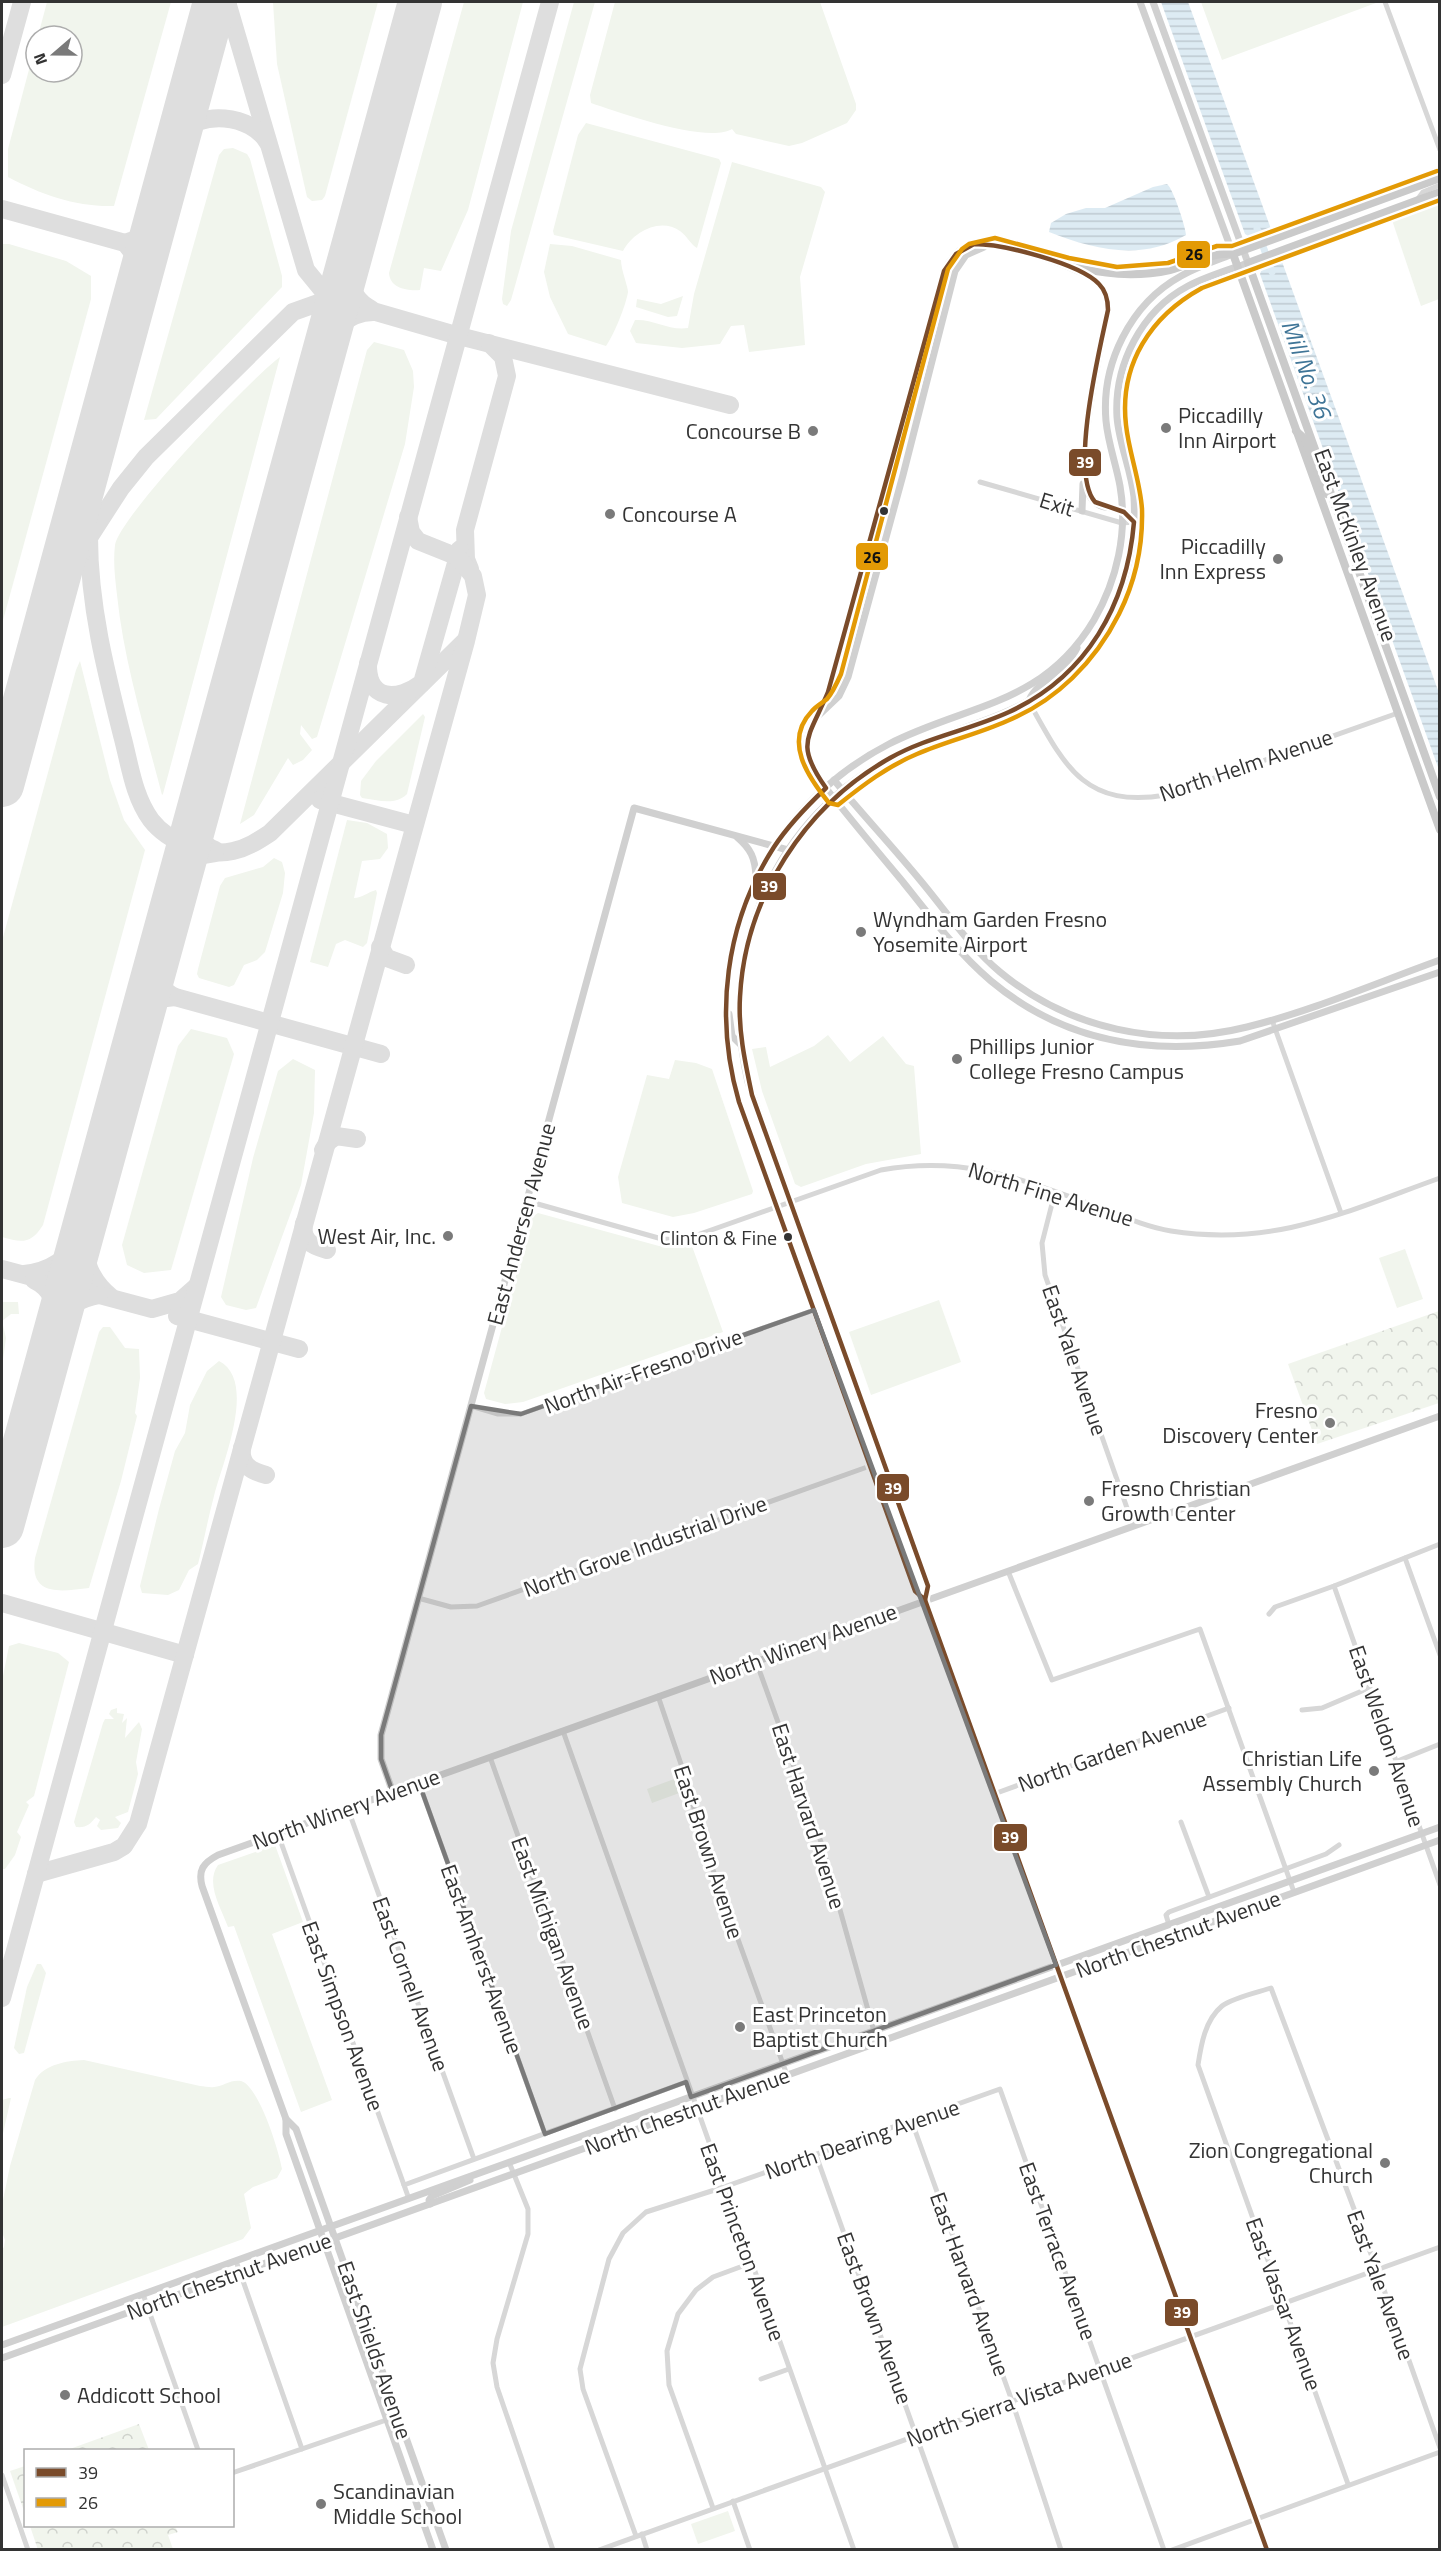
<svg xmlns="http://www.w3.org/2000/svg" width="1441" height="2551" font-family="'Titillium Web',sans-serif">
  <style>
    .grass { fill: #f1f5ed }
    .park { fill: url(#park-crowns) }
    .water { fill: url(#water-rules) }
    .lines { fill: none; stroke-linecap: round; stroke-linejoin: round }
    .canal { stroke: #ddebf3; stroke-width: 7 }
    .taxiway { stroke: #dedede; stroke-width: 18 }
    .runway { stroke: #dedede; stroke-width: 44 }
    .street { stroke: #d7d7d7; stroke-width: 5 }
    .secondary { stroke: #d0d0d0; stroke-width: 7 }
    .primary { stroke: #cacaca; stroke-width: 8 }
    .bus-1-casing { stroke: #fff; stroke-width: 9 }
    .bus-2-casing { stroke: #fff; stroke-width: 9 }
    .bus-1 { stroke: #7a4b2a; stroke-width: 4.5 }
    .bus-2 { stroke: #e39a05; stroke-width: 4.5 }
    .marked { fill: #7a7a7a; fill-opacity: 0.2; stroke: #7a7a7a; stroke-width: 4.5; stroke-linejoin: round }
    .poi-dot { fill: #7a7a7a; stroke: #fff; stroke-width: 2 }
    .bus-dot { fill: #333; stroke: #fff; stroke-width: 2 }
    .labels { text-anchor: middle; stroke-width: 6; stroke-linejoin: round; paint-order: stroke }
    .bus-label { font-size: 20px; fill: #333; stroke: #fff; text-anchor: end }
    .poi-label { font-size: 22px; fill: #333; stroke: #fff; text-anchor: start }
    .street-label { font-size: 22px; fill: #333; stroke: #fff }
    .water-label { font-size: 24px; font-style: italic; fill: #3f7597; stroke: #fff }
    .line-badge { stroke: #fff; stroke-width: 2 }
    .badge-label { font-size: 16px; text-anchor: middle; font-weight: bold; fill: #fff }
    .pale-badge-label { font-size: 16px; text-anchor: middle; font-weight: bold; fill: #111 }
  </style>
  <defs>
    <pattern id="park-crowns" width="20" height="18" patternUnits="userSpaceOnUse" patternTransform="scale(1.5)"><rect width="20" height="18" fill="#f1f5ed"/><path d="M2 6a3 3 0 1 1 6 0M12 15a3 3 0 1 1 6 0" fill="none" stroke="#cfd2cc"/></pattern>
    <pattern id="water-rules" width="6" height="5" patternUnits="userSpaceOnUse" patternTransform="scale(1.5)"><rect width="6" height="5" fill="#ddebf3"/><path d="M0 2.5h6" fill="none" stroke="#becad1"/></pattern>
  </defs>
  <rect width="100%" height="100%" fill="#fff"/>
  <g class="grass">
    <path d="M47,2H171L114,206C76,207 42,195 8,177V149L36,43V72H72V36H38Z"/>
    <polygon points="273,2 378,2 325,196 322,200 312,201 307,197 277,64"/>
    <path d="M464,2H523L468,210L441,271L424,268L420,290C406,291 390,288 389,273Z"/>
    <polygon points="574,2 595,2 511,300 507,306 503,304 502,299 511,231"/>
    <path d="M615,2H820L856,104V110L847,123L802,143L789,146L736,134L732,129C708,144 620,113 591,103L590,95Z"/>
    <polygon points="1201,2 1376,2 1376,3 1222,60"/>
    <path d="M586,123L719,159L721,163L697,248C691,245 687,236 680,231C660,217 633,232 623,251L554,235L553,231L578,135Z"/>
    <polygon points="233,148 247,154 250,159 282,276 282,287 156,419 144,420 219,155 224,149"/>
    <path d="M732,162L821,187L825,192L800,277L805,345L749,352L744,325L731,326L720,344L682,348L636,343L630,331L635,320C654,319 669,331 688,328L694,294Z"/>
    <polygon points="1439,201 1439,299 1421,306 1393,223 1395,218"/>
    <polygon points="2,244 9,244 66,261 91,276 91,299 2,624"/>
    <path d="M550,244L572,246L621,260C621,270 628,286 628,292C626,305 614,335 606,346L568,334L550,297L544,272Z"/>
    <polygon points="683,296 677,316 668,317 636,307 637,299 661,304"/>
    <polygon points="374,342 404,350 413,371 414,387 405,444 317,737 312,739 301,725 300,734 312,750 303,760 293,765 288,758 254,815 240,824 367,350"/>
    <path d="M280,357L163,794L162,795C145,729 124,663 117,595C115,578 113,562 115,545C120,516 251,378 280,357Z"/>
    <path d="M80,661L110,780L124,820L145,850L43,1225C31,1244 22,1243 2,1237V941L76,670Z"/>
    <path d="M423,714L425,717L407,794C395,806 378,800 362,798L360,795L361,781L376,761Z"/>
    <path d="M347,820L367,823L387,834L388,848L380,859L362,861L354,898C362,898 368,892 376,890L377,893L367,943L363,947L345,940L336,944L328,967L310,962Z"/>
    <polygon points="274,858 282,862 285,873 283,893 265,952 257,960 244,965 234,985 229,987 199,978 197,974 198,969 220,886 225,878 263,867"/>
    <polygon points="191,1029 227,1038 234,1054 171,1270 144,1273 127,1265 122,1245 178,1046"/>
    <polygon points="828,1035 850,1062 883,1036 906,1064 914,1066 921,1154 866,1164 801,1187 795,1184 762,1091 752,1049 766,1047 770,1067 814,1046"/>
    <polygon points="293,1059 315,1070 314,1113 301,1185 256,1308 246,1310 226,1305 221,1297 253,1158 278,1071"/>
    <polygon points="675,1060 696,1063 712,1069 753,1191 752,1194 694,1213 673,1217 622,1203 618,1177 647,1075 669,1079"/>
    <polygon points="538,1213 659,1246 675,1248 692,1246 723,1332 523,1402 505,1404 486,1399 484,1393 532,1217"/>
    <polygon points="1405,1249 1423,1299 1397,1308 1379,1258"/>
    <polygon points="939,1300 961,1362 871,1395 849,1332"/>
    <polygon points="2,1302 18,1302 19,1314 11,1314 2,1321 6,1338 2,1367"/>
    <path d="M103,1327H110L125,1348L139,1349L140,1378L135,1413L137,1416L121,1481L89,1588C63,1591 29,1598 35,1558L99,1332Z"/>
    <path d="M219,1361C258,1381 222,1464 214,1496C208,1518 204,1541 198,1564L189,1570L179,1590L168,1595L142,1593L140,1586L159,1509L175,1451L185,1433L190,1405L207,1371Z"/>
    <polygon points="19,1643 58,1653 69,1662 34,1796 26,1802 29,1805 17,1832 21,1837 15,1855 5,1869 2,1869 2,1681 9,1646"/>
    <path d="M117,1708V1713L124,1714L122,1723L127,1718L125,1738L139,1722L142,1729L136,1762L138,1774L128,1812L115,1817L121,1823L118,1828L101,1830L97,1826L100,1820L96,1817C90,1824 87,1828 76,1827L74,1822L78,1808L103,1723L105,1719H114L109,1714L111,1710Z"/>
    <polygon points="677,1778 682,1792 652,1803 647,1789"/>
    <path d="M275,1845L303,1922L272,1934L332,2100L301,2112L234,1926L228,1927C221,1908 205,1883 218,1865Z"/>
    <polygon points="37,1964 41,1964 46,1973 24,2053 19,2054 14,2048 27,1987"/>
    <path d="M84,2060L200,2086C205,2086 210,2088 214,2087C224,2086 231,2079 241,2081C259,2086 279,2151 282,2169L277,2178L253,2187L244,2194L251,2228L243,2239L2,2327V2250L4,2247L5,2240L2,2232V2205L10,2166L35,2080C45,2064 66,2061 84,2060Z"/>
    <polygon points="9,2098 11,2098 2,2138 2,2100"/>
    <polygon points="728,2511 735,2531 698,2544 691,2524"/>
  </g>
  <g class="park">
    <polygon points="1439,1311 1439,1403 1317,1444 1288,1364"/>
    <polygon points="139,2424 149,2450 67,2450"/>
    <polygon points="25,2466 26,2466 25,2514 10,2471"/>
    <polygon points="30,2526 175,2526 178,2532 168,2535 173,2549 38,2550"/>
  </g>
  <g class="water">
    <polygon points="1161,2 1188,2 1271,229 1252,238 1245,234"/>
    <path d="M1167,184C1173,188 1186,228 1186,235C1142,261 1095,250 1049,232L1051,223L1066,214L1086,208H1105L1153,187Z"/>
    <polygon points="1281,259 1439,693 1439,770 1260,274 1263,266"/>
  </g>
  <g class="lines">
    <polyline class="canal" points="1257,229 1272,272"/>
    <g class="taxiway">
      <polyline points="227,2 306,270 324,292 338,301 459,336 730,405"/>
      <polyline points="2,75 22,2"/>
      <path d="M179,136C198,109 252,114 268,143"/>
      <polyline points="2,209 125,243 136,257 140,279"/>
      <path d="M355,241C349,265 343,295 371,309"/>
      <polyline points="125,243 142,237 155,224"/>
      <path d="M323,356C333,331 344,313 373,312"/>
      <path d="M98,437C93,470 88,503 89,537C89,606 106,672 123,739C130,766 134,797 151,820C168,842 206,857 233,851C247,848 258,841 270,833L465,641"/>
      <polyline points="470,569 466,559 465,530 507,376 503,357 489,343"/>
      <polyline points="48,617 90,536 121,488 146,457 293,312 321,302 338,301"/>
      <path d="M368,663C367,702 398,701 422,683L460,549"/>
      <polyline points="320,800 414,825"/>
      <path d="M198,811C198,829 197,843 215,850"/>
      <polyline points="181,871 197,856 215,853"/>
      <polyline points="380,947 387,958 406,965"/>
      <path d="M156,962C157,977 160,990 175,997L381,1054"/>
      <polyline points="142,1016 158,999 175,997"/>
      <polyline points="323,1150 328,1142 336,1136 357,1139"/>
      <path d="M304,1223C301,1241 312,1246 327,1250"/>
      <path d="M82,1235C84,1261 91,1281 111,1297"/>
      <polyline points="2,1269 152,1309 180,1301 197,1286"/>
      <path d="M24,1274C49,1272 71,1258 82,1235"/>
      <path d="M34,1280C53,1289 55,1304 58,1322"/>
      <polyline points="177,1316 299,1349"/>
      <path d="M58,1322C68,1305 80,1299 99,1295"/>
      <path d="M242,1448C240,1465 251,1471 266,1475"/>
      <polyline points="2,1603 185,1655"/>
      <polyline points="36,1874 114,1852 124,1846 138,1824 466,641 477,595 473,576 458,557 418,541 411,532 408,517"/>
      <polyline points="2,1998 550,2"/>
    </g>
    <g class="runway">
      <polyline points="2,785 215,2"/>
      <polyline points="2,1526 420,2"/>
    </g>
    <g class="street">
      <polyline points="1385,2 1440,150"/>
      <polyline points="1417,200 1423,192 1440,185"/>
      <polyline points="980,482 1122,523 1134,522"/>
      <path d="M1029,702C1064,765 1084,809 1166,795L1398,713"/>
      <polyline points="1272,1020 1341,1213"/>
      <polyline points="1055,1192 1042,1243 1045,1275 1133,1525"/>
      <path d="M527,1201L662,1239L683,1240L881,1170C959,1156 1013,1176 1085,1202C1113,1212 1142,1226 1171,1231C1275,1247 1345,1212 1440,1178"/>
      <polyline points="471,1406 498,1414 521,1414 814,1310"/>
      <polyline points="1405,1558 1440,1655"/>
      <polyline points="1008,1571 1052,1680 1200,1629 1294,1892"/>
      <polyline points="1334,1586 1440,1885"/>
      <polyline points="418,1598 451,1607 477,1606 870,1466"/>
      <polyline points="1269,1614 1275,1607 1334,1586 1440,1544"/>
      <polyline points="756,1661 821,1842 877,2042"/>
      <polyline points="658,1696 686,1779 704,1845 787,2075"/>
      <polyline points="1302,1710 1322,1708 1369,1688"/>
      <polyline points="563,1731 854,2550"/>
      <polyline points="490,1757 615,2109"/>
      <polyline points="1395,1762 1440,1744"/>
      <polyline points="419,1783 545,2134"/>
      <polyline points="994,1794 1229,1708"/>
      <polyline points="348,1809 474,2159"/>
      <polyline points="1181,1822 1209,1897"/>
      <polyline points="278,1834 409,2199"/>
      <polyline points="1169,1925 1166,1915 1169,1912 1326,1854 1339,1845"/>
      <polyline points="912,2122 1012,2401 1061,2550"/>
      <polyline points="816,2155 957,2550"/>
      <polyline points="509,2162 528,2209 528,2234 497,2339 493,2363 497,2387 553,2550"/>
      <polyline points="404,2185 686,2082"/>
      <polyline points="236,2261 302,2449"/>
      <polyline points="143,2294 198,2450"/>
      <polyline points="761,2379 789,2369"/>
      <polyline points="232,2473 398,2416"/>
      <polyline points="2,2475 28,2550"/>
      <path d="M1348,2484L1198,2065C1201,2045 1205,2020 1222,2006C1232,1998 1259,1992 1271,1988L1377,2270L1440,2448"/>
      <polyline points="733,2501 750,2550"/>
      <polyline points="713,2508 669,2385 667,2351 678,2314 696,2290 713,2277 751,2263"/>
      <polyline points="642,2534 647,2550"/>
      <polyline points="636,2536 583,2389 580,2369 609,2259 623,2233 646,2212 724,2187 1000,2089 1164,2550"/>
      <polyline points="599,2550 1440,2247"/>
      <polyline points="1172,2550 1440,2452"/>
    </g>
    <g class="secondary">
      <path d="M1140,2L1233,254C1215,261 1197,267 1181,276C1130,304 1101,364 1106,421C1108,443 1116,464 1120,486C1128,532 1117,580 1094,620C1043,706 967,704 889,744C755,813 695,965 741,1108L915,1591L925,1600L935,1629L1267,2550"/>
      <polyline points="1082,511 1083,484"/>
      <path d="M1134,522C1131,519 1127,514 1124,512C1113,505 1100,511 1091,498C1072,468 1101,347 1108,310C1108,298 1105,289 1096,281C1079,267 996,240 974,244C959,247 951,258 944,271L828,692C817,722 798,735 811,769C840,807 872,845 903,882C930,916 958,953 991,981C1064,1042 1149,1056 1240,1041L1440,972"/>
      <path d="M1029,702C1031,686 1067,669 1077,648"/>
      <polyline points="819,715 839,696 848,677 903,475 955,271 966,255 984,247"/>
      <path d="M834,780C862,814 892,846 920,880C946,911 969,946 1000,972C1069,1029 1160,1049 1247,1027C1312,1011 1376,983 1440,960"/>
      <path d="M737,837C751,849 755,858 756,876"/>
      <polyline points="729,1014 732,1036 741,1045"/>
      <path d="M925,1600L928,1586L748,1082C717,951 775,814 898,754C973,718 1043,717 1095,640C1124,597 1137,548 1134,497C1131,469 1119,444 1117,417C1114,365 1141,311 1188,286C1207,276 1228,270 1248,263L1153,2"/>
      <polyline points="393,1793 381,1759 381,1735 634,808 788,850"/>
      <polyline points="286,2119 296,2129 446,2550"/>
      <polyline points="430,2204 429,2200 432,2196 470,2180"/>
      <polyline points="2,2345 1440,1827"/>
      <polyline points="2,2358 1440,1840"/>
      <path d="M433,2550L286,2134V2119L202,1886C198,1870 203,1863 218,1855L1440,1416"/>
    </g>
    <g class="primary">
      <polyline points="1440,192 1248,263 1440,797"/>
      <polyline points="1233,254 1440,830"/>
      <path d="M1067,265C1102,274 1134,278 1170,270C1191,265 1210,252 1233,254L1440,178"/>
      <polyline points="1296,431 1305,439 1327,494"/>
    </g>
    <defs>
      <g id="bus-1">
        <path d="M974,244C1002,244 1079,263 1099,284C1106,291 1108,300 1108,310C1100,348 1069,473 1095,502L1124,512L1134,522C1127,605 1087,676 1009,712C970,730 927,737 890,758C805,806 745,897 740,997C738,1030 745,1062 752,1095L928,1586L925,1600L915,1591L739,1102C714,1016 725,923 774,847C789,824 807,806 826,788C794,743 809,738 828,692L944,271L956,254Z"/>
        <polyline points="925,1600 1267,2550"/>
      </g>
      <path id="bus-2" d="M1437,171L1232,246H1217L1168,263L1117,267L1069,258L995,238L969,244L962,249L948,269L841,674C837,683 833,692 827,699C822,703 816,706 812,711C783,741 808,777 829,803L838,805C863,785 888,766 917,754C947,741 978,734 1007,721C1056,701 1095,662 1119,614C1135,582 1143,545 1142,509C1140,480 1129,453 1126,425C1119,364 1151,316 1202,288L1440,200"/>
    </defs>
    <use href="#bus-1" class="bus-1-casing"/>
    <use href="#bus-2" class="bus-2-casing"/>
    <use href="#bus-1" class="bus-1"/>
    <use href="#bus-2" class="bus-2"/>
  </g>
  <path class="marked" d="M814,1310L1056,1965L691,2097L686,2082L545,2134L419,1783L393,1793L381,1759V1735L471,1406L521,1414Z"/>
  <g class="poi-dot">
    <circle cx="1166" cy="428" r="6"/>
    <circle cx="813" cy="431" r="6"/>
    <circle cx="610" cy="514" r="6"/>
    <circle cx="1278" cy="559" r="6"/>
    <circle cx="861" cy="932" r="6"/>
    <circle cx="957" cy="1059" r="6"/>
    <circle cx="448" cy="1236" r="6"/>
    <circle cx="1330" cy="1423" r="6"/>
    <circle cx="1089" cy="1501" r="6"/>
    <circle cx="1374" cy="1771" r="6"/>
    <circle cx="740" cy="2027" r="6"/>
    <circle cx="1385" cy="2163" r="6"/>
    <circle cx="65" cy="2395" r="6"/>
    <circle cx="321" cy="2504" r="6"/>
  </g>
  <g class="bus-dot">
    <circle cx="884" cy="511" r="5"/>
    <circle cx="788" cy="1237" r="5"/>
  </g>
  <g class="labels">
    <g class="bus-label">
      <text x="777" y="1245">Clinton &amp; Fine</text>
    </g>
    <g class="poi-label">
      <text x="1178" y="423">Piccadilly<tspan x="1178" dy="25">Inn Airport</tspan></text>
      <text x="801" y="439" text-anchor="end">Concourse B</text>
      <text x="622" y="522">Concourse A</text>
      <text x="1266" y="554" text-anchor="end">Piccadilly<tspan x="1266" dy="25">Inn Express</tspan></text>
      <text x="873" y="927">Wyndham Garden Fresno<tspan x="873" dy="25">Yosemite Airport</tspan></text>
      <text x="969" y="1054">Phillips Junior<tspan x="969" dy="25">College Fresno Campus</tspan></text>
      <text x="436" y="1244" text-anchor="end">West Air, Inc.</text>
      <text x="1318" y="1418" text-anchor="end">Fresno<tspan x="1318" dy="25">Discovery Center</tspan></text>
      <text x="1101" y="1496">Fresno Christian<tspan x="1101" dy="25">Growth Center</tspan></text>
      <text x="1362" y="1766" text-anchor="end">Christian Life<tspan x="1362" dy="25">Assembly Church</tspan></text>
      <text x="752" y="2022">East Princeton<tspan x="752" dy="25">Baptist Church</tspan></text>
      <text x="1373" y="2158" text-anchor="end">Zion Congregational<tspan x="1373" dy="25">Church</tspan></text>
      <text x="77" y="2403">Addicott School</text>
      <text x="333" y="2499">Scandinavian<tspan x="333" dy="25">Middle School</tspan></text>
    </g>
    <g class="street-label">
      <text transform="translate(1057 504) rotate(17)" y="8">Exit</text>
      <text transform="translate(1356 545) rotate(70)" y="8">East McKinley Avenue</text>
      <text transform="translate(1246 765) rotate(-19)" y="8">North Helm Avenue</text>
      <text transform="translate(1051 1194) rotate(17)" y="8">North Fine Avenue</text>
      <text transform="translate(521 1224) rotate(-75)" y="8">East Andersen Avenue</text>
      <text transform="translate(1075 1360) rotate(71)" y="8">East Yale Avenue</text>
      <text transform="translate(643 1371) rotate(-20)" y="8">North Air-Fresno Drive</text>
      <text transform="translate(645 1546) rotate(-20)" y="8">North Grove Industrial Drive</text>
      <text transform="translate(803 1644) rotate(-20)" y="8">North Winery Avenue</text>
      <text transform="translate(1387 1736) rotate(71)" y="8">East Weldon Avenue</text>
      <text transform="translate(1112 1751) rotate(-20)" y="8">North Garden Avenue</text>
      <text transform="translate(346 1809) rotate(-20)" y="8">North Winery Avenue</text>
      <text transform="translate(809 1816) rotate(72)" y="8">East Harvard Avenue</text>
      <text transform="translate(709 1852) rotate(72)" y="8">East Brown Avenue</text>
      <text transform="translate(553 1933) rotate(70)" y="8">East Michigan Avenue</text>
      <text transform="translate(1178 1934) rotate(-20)" y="8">North Chestnut Avenue</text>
      <text transform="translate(482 1959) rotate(70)" y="8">East Amherst Avenue</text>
      <text transform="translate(411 1984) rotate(70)" y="8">East Cornell Avenue</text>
      <text transform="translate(343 2016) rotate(70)" y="8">East Simpson Avenue</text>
      <text transform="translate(687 2111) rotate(-20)" y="8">North Chestnut Avenue</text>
      <text transform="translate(862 2139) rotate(-19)" y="8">North Dearing Avenue</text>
      <text transform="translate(743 2242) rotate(70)" y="8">East Princeton Avenue</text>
      <text transform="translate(1058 2251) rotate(70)" y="8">East Terrace Avenue</text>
      <text transform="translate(229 2276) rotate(-20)" y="8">North Chestnut Avenue</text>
      <text transform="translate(970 2284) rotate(70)" y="8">East Harvard Avenue</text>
      <text transform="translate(1381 2285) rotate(70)" y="8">East Yale Avenue</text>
      <text transform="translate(1284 2304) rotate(70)" y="8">East Vassar Avenue</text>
      <text transform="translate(875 2318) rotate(70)" y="8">East Brown Avenue</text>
      <text transform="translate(375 2350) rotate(71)" y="8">East Shields Avenue</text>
      <text transform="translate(1019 2399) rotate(-20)" y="8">North Sierra Vista Avenue</text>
    </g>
    <g class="water-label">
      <text transform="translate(1306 369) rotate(70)" y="8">Mill No. 36</text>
    </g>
  </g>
  <g class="line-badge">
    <rect x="1176" y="240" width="35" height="29" rx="6" fill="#e39a05"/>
    <rect x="1068" y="448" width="34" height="29" rx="6" fill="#7a4b2a"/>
    <rect x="855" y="542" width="34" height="29" rx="6" fill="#e39a05"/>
    <rect x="752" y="872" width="35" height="29" rx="6" fill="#7a4b2a"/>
    <rect x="876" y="1473" width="34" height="29" rx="6" fill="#7a4b2a"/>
    <rect x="993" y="1823" width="35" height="29" rx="6" fill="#7a4b2a"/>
    <rect x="1164" y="2298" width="35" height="29" rx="6" fill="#7a4b2a"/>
  </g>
  <g class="badge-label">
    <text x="1085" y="468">39</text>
    <text x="769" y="892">39</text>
    <text x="893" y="1494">39</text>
    <text x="1010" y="1843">39</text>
    <text x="1182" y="2318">39</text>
  </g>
  <g class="pale-badge-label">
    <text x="1194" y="260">26</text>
    <text x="872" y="563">26</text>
  </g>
  <rect width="1441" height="2551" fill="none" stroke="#333333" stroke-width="6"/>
  <rect x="24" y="2449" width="210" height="78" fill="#ffffff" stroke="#adadad" stroke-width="1.5"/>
  <rect x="36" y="2468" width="30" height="9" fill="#7a4b2a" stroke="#adadad" stroke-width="1.5"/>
  <text x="78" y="2479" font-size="18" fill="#333333">39</text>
  <rect x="36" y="2498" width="30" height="9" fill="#e39a05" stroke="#adadad" stroke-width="1.5"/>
  <text x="78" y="2509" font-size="18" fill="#333333">26</text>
  <g transform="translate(54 54) rotate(250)"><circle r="28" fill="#ffffff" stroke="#adadad" stroke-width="1.5"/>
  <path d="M0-4.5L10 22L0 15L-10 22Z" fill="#7a7a7a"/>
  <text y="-9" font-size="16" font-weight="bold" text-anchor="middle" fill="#333333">N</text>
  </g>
</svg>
